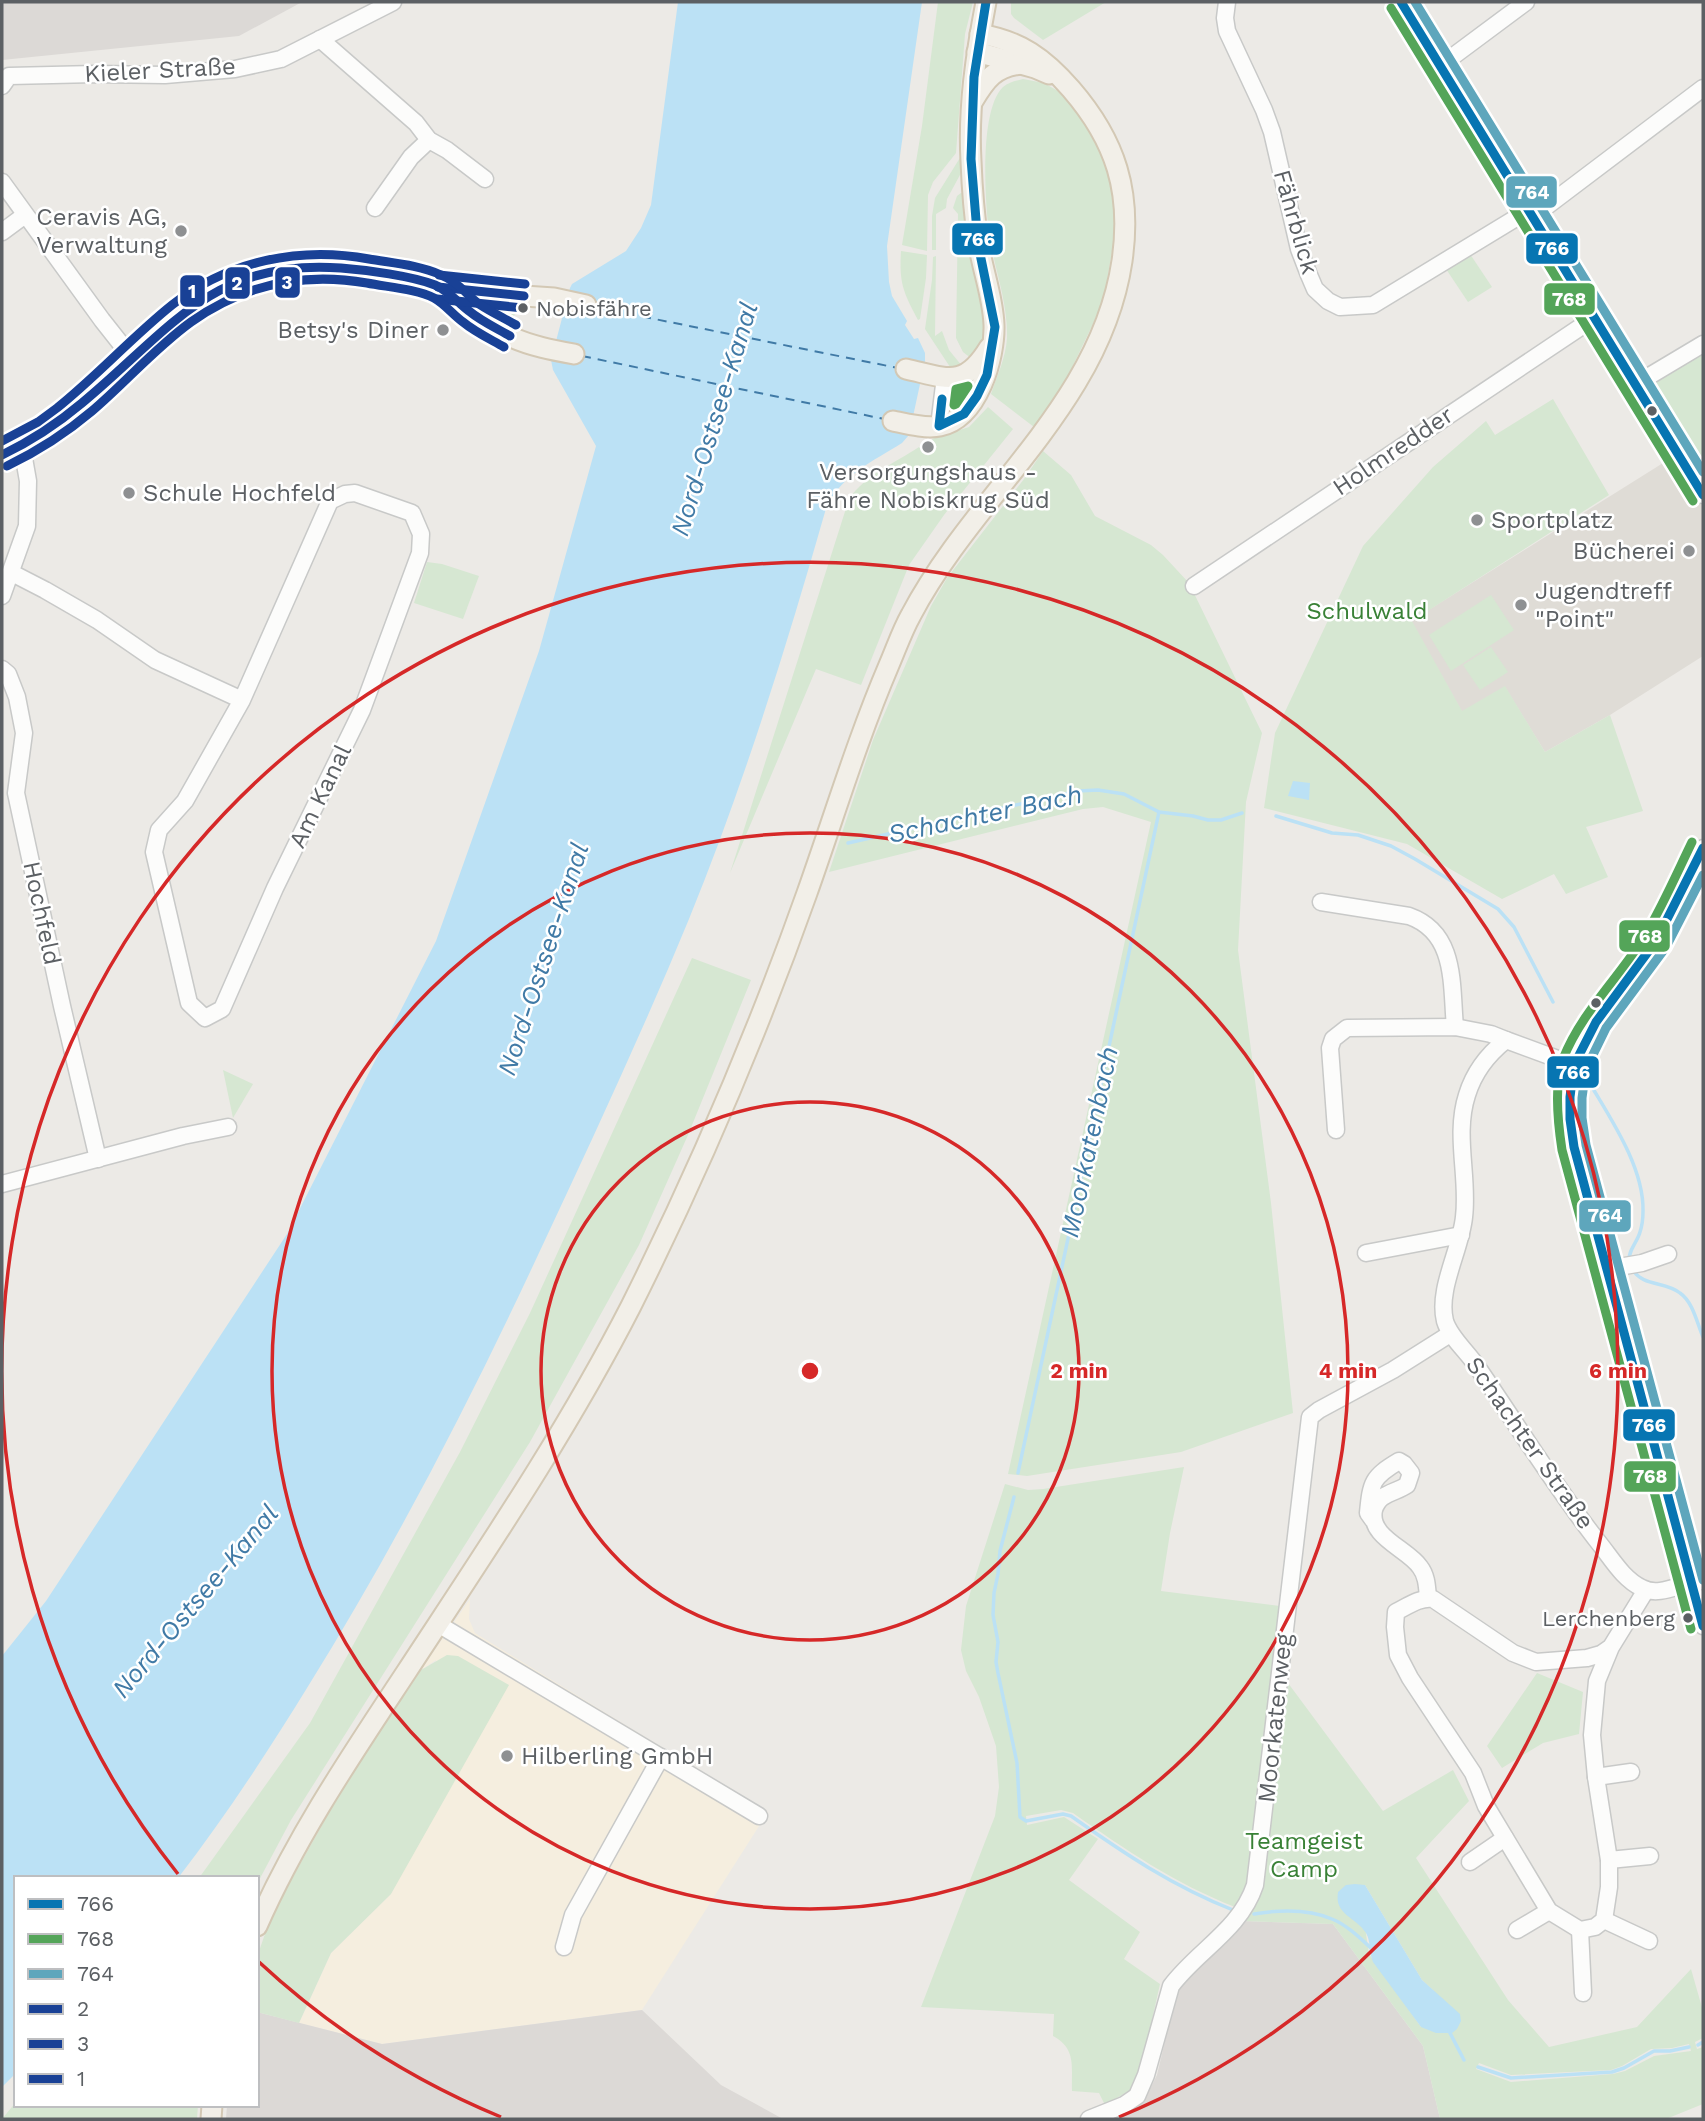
<svg xmlns="http://www.w3.org/2000/svg" width="1705" height="2121" font-family="'Work Sans',sans-serif">
  <style>
    .commercial { fill: #f5eedf }
    .industrial { fill: #dcd9d6 }
    .education { fill: #dfdcd6 }
    .green { fill: #d6e7d2; fill-rule: evenodd }
    .water { fill: #bbe1f5 }
    .lines { fill: none; stroke-linecap: round; stroke-linejoin: round }
    .stream { stroke: #bbe1f5; stroke-width: 3.5 }
    .ferry { stroke: #407aa6; stroke-width: 2; stroke-dasharray: 9 7; stroke-linecap: butt }
    .minor-casing { stroke: #c8c9c8; stroke-width: 19 }
    .major-casing { stroke: #d3c8b4; stroke-width: 23 }
    .minor { stroke: #fcfcfb; stroke-width: 16 }
    .major { stroke: #f2efe8; stroke-width: 19 }
    .bus-1-casing { stroke: #fff; stroke-width: 14 }
    .bus-2-casing { stroke: #fff; stroke-width: 14 }
    .bus-3-casing { stroke: #fff; stroke-width: 14 }
    .bus-4-casing { stroke: #fff; stroke-width: 14 }
    .bus-5-casing { stroke: #fff; stroke-width: 14 }
    .bus-6-casing { stroke: #fff; stroke-width: 14 }
    .bus-1 { stroke: #0775b2; stroke-width: 9 }
    .bus-2 { stroke: #54a559; stroke-width: 9 }
    .bus-3 { stroke: #5ea6bc; stroke-width: 9 }
    .bus-4 { stroke: #194196; stroke-width: 9 }
    .bus-5 { stroke: #194196; stroke-width: 9 }
    .bus-6 { stroke: #194196; stroke-width: 9 }
    .ring { fill: none; stroke: #d62828; stroke-width: 3.5 }
    .poi-dot { fill: #8e9092; stroke: #fff; stroke-width: 2.5 }
    .bus-dot { fill: #5c6064; stroke: #fff; stroke-width: 2.5 }
    .labels { text-anchor: middle; stroke-width: 5; stroke-linejoin: round; paint-order: stroke }
    .bus-label { font-size: 22px; fill: #5c6064; stroke: #fff; text-anchor: start }
    .street-label { font-size: 24px; fill: #5c6064; stroke: #fff }
    .poi-label { font-size: 24px; fill: #5c6064; stroke: #fff; text-anchor: start }
    .park-label { font-size: 24px; fill: #398136; stroke: #fff }
    .water-label { font-size: 26px; font-style: italic; fill: #407aa6; stroke: #fff }
    .centre { fill: #d62828; stroke: #fff; stroke-width: 3.5 }
    .ring-label { font-size: 21px; text-anchor: middle; font-weight: bold; fill: #d62828; stroke: #fff; stroke-width: 5; stroke-linejoin: round; paint-order: stroke }
    .line-badge { stroke: #fff; stroke-width: 2.5 }
    .badge-label { font-size: 19px; text-anchor: middle; font-weight: bold; fill: #fff }
  </style>
  <rect width="100%" height="100%" fill="#eceae6"/>
  <polygon class="commercial" points="470,1599 469,1619 475,1633 768,1812 642,2010 382,2044 299,2023 331,1953 391,1894 436,1660 421,1670"/>
  <g class="industrial">
    <polygon points="2,2 302,2 239,36 2,60"/>
    <polygon points="1242,1921 1333,1924 1423,2046 1440,2119 1104,2119 1140,2101 1151,2087 1157,2075 1178,1987"/>
    <polygon points="642,2010 721,2085 783,2119 226,2119 227,2105 257,2105 257,2012 382,2044"/>
  </g>
  <polygon class="education" points="1671,458 1703,507 1703,656 1610,715 1545,752 1505,687 1462,712 1411,621"/>
  <g class="green">
    <polygon points="938,2 973,2 965,34 956,153 933,182 928,195 927,251 902,245 922,126"/>
    <polygon points="1011,2 1106,2 1043,40 1014,18 1011,14"/>
    <path d="M1023,79L1044,83L1065,95L1102,146L1115,198L1116,229L1104,297L1093,324L1067,378L1034,427L991,394C997,376 1006,357 1007,338C1008,302 994,268 989,233C985,201 979,110 1003,87C1009,82 1015,81 1023,79Z"/>
    <polygon points="963,153 961,173 947,199 946,208 936,214 936,250 932,250 932,216 935,198"/>
    <polygon points="961,193 964,193 968,246 984,320 983,340 972,359 963,352 956,338 958,214 953,208 957,196"/>
    <path d="M901,251L927,255L926,278L920,319L918,320C903,292 899,283 901,251Z"/>
    <polygon points="1470,254 1492,287 1468,302 1446,269"/>
    <polygon points="936,256 935,336 942,331 949,350 962,366 952,370 925,329 932,280 933,257"/>
    <polygon points="466,296 515,302 517,312 510,320 499,319"/>
    <polygon points="1703,351 1703,467 1651,380"/>
    <polygon points="1553,399 1609,495 1412,621 1462,711 1505,686 1545,752 1610,715 1643,811 1586,827 1608,877 1566,894 1554,874 1502,899 1407,844 1264,808 1275,733 1363,546 1433,467 1486,421 1495,435"/>
    <path d="M988,407L1013,429L944,515L909,565L861,685L816,669L730,873L849,499C865,475 895,463 919,447L925,454L937,447L932,439L969,427Z"/>
    <polygon points="1043,451 1071,475 1095,516 1151,545 1163,555 1189,583 1262,733 1246,802 1238,950 1271,1203 1293,1413 1181,1452 1027,1476 1008,1474 1151,822 1103,807 1083,809 829,872 873,740 931,606 947,578 1024,479"/>
    <polygon points="427,562 442,564 479,576 463,619 414,603"/>
    <polygon points="1491,595 1514,630 1451,671 1429,635"/>
    <polygon points="1491,647 1508,672 1480,690 1463,665"/>
    <polygon points="692,958 751,980 688,1135 639,1245 530,1442 291,1820 257,1884 257,1878 199,1878 310,1723 460,1452 530,1313"/>
    <polygon points="223,1070 253,1084 233,1118"/>
    <path d="M1184,1467L1170,1533L1161,1591L1280,1606L1248,1883L1244,1894L1235,1907C1174,1883 1126,1850 1073,1813L1061,1810L1026,1816L1027,1825L1064,1817L1098,1839L1069,1880L1140,1932L1124,1959L1160,1984L1139,2078L1132,2089L1105,2105L1099,2093L1072,2091C1071,2067 1077,2049 1053,2036L1054,2014L921,2007L995,1816L999,1787L996,1746L979,1697L966,1671L961,1650L966,1606L1005,1484L1028,1490L1043,1489Z"/>
    <polygon points="447,1655 458,1656 509,1685 391,1894 331,1953 299,2023 257,2012 257,1957 266,1931 289,1884 349,1777 421,1670"/>
    <polygon points="1537,1673 1583,1692 1579,1734 1543,1743 1502,1768 1487,1746"/>
    <path d="M1288,1683L1383,1811L1453,1770L1469,1801L1416,1858L1508,2000L1549,2047L1637,2027L1691,1969L1703,2011V2038L1695,2042L1697,2049L1703,2047V2104L1666,2119H1440L1423,2046L1333,1924L1242,1921L1260,1892ZM1365,1885L1422,1980L1434,1991L1421,2027L1369,1954L1366,1934ZM1689,2044L1691,2051L1654,2056L1625,2071L1613,2074L1511,2082L1476,2069L1479,2063L1511,2075L1611,2070L1622,2066L1651,2049L1672,2048Z"/>
    <polygon points="16,2102 16,2105 198,2105 197,2119 2,2119"/>
  </g>
  <g class="water">
    <path d="M678,2H922L887,246L889,282L892,296L907,321L905,325L914,339L918,338L925,353V361L909,435L902,443C872,462 845,473 827,505C787,645 744,784 689,919C642,1033 590,1144 538,1255C469,1403 394,1548 307,1688C267,1753 225,1817 178,1878H16V2073L2,2087V1656L46,1601L287,1234L436,941L539,651L596,446L553,370L551,360L570,288L572,284L626,251L641,228L651,205Z"/>
    <polygon points="1293,781 1310,783 1309,800 1288,796"/>
    <path d="M1355,1884L1365,1885L1422,1980L1460,2014L1461,2021L1457,2029L1452,2033H1436L1421,2027L1373,1962C1369,1953 1371,1941 1366,1933C1356,1917 1334,1915 1338,1892L1346,1885Z"/>
  </g>
  <g class="lines">
    <g class="stream">
      <polyline points="1276,816 1332,833 1358,835 1391,846 1415,859 1498,909 1514,927 1553,1002"/>
      <polyline points="848,843 1078,791 1098,790 1124,794 1159,812 1193,816 1208,820 1221,820 1242,813"/>
      <path d="M1589,1082C1610,1118 1644,1167 1643,1211C1643,1218 1642,1226 1640,1232C1637,1243 1628,1250 1629,1262"/>
      <path d="M1632,1269C1643,1287 1665,1281 1680,1293C1693,1302 1697,1323 1703,1337"/>
      <polyline points="1018,1473 1159,812"/>
      <path d="M1014,1497L1000,1551L998,1574L994,1593L993,1615L998,1642L996,1662L998,1673L1017,1763L1020,1817L1026,1821L1063,1814L1071,1816C1125,1854 1171,1885 1233,1910"/>
      <path d="M1254,1914C1278,1910 1309,1909 1332,1919C1347,1925 1360,1938 1372,1949"/>
      <polyline points="1449,2031 1464,2060"/>
      <polyline points="1698,2045 1703,2042"/>
      <polyline points="1478,2067 1511,2078 1612,2072 1624,2068 1654,2051 1670,2051 1689,2047"/>
    </g>
    <g class="ferry">
      <polyline points="595,307 898,368"/>
      <polyline points="582,356 884,419"/>
    </g>
    <defs>
      <g id="minor">
        <polyline points="1227,2 1225,18 1227,31 1264,110 1272,132 1299,249 1309,275 1315,289 1328,301 1340,307 1373,305 1529,210 1547,206 1703,88"/>
        <polyline points="1401,2 1703,495"/>
        <polyline points="320,39 416,123 429,140 447,150 485,179"/>
        <polyline points="1440,66 1526,2"/>
        <polyline points="2,86 9,76 95,74 165,75 235,69 281,59 393,2"/>
        <polyline points="2,182 102,320 132,358"/>
        <polyline points="375,208 411,157 429,140"/>
        <polyline points="2,232 25,215"/>
        <polyline points="1636,384 1703,344"/>
        <polyline points="939,426 945,377"/>
        <polyline points="12,573 45,590 97,620 155,660 242,700 330,501 345,494 355,493 412,513 421,534 420,553 362,710 275,888 222,1009 205,1018 189,1003 154,852 159,830 185,801 242,700"/>
        <polyline points="1194,586 1594,318"/>
        <polyline points="2,596 27,526 28,481 22,447"/>
        <polyline points="2,669 8,674 17,697 24,733 16,793 62,1006 98,1159"/>
        <polyline points="1703,848 1656,941 1596,1022 1574,1065 1570,1097 1570,1119 1574,1147 1703,1626"/>
        <path d="M1321,902L1409,916C1457,933 1451,985 1455,1027"/>
        <path d="M1574,1065L1506,1040C1487,1055 1474,1072 1467,1095C1454,1135 1469,1177 1464,1217C1461,1249 1437,1289 1445,1321C1450,1338 1468,1352 1478,1368C1518,1426 1555,1487 1599,1543C1612,1559 1623,1579 1642,1588C1661,1598 1683,1581 1703,1581"/>
        <polyline points="1336,1130 1330,1048 1333,1039 1347,1028 1455,1027 1491,1034 1506,1040"/>
        <polyline points="2,1184 183,1136 228,1127"/>
        <polyline points="1366,1253 1461,1235"/>
        <polyline points="1607,1269 1642,1263 1668,1254"/>
        <path d="M1373,1520L1368,1513C1371,1482 1372,1477 1399,1461L1404,1464L1411,1473L1407,1485C1400,1490 1390,1492 1383,1497C1379,1499 1375,1506 1374,1510C1368,1537 1408,1549 1420,1567C1427,1576 1427,1587 1428,1598"/>
        <polyline points="438,1624 759,1816"/>
        <path d="M1611,1647L1601,1654L1587,1658L1536,1662L1513,1653L1433,1599C1420,1597 1408,1606 1396,1612L1395,1627L1398,1655L1410,1678L1473,1773L1486,1806L1549,1911L1580,1930L1595,1927L1604,1920L1609,1887V1860L1596,1777L1592,1735L1597,1681L1611,1647L1646,1590"/>
        <polyline points="1596,1777 1631,1772"/>
        <polyline points="1609,1860 1650,1856"/>
        <polyline points="1470,1862 1505,1838"/>
        <polyline points="1604,1920 1649,1941"/>
        <polyline points="1517,1930 1549,1911"/>
        <polyline points="1580,1930 1583,1993"/>
        <polyline points="564,1947 573,1915 661,1757"/>
        <path d="M1089,2119L1124,2105L1137,2096L1146,2075L1171,1986C1198,1950 1240,1930 1255,1885L1310,1417L1319,1410L1393,1370L1450,1334"/>
      </g>
      <g id="major">
        <polyline points="977,52 1035,68 1049,74"/>
        <path d="M973,101C986,79 995,67 1021,64"/>
        <path d="M440,287C462,305 484,324 511,337C531,346 552,350 574,354"/>
        <path d="M906,369C947,378 964,389 989,348"/>
        <path d="M893,421C907,424 926,429 940,426C978,418 995,358 994,325C993,296 982,269 978,241C974,214 972,187 971,161C968,108 976,54 986,2"/>
        <path d="M2,455C62,430 109,378 156,335C215,281 282,256 362,270C388,274 413,283 440,287C467,292 496,293 524,296L554,298L586,305"/>
        <path d="M257,1926C297,1835 353,1753 407,1671C485,1552 566,1433 631,1306C698,1172 757,1034 807,893C834,817 857,740 889,665C896,649 902,631 911,615C975,493 1101,404 1122,261C1132,192 1116,141 1071,89C1044,58 1020,41 980,34"/>
        <polyline points="211,2119 212,2105"/>
      </g>
    </defs>
    <use href="#minor" class="minor-casing"/>
    <use href="#major" class="major-casing"/>
    <use href="#minor" class="minor"/>
    <use href="#major" class="major"/>
    <defs>
      <g id="bus-1">
        <polyline points="1401,2 1703,495"/>
        <polyline points="942,399 939,426 964,414 977,396 987,375 995,327 978,244 971,159 974,77 986,2"/>
        <polyline points="1703,848 1656,941 1596,1022 1574,1065 1570,1097 1570,1119 1574,1147 1703,1626"/>
      </g>
      <g id="bus-2">
        <polyline points="1391,8 1693,501"/>
        <polygon points="968,386 956,404 954,405 956,389"/>
        <path d="M1691,1629L1562,1150C1558,1124 1554,1084 1563,1059C1582,1011 1620,977 1646,934C1663,905 1677,873 1692,842"/>
      </g>
      <g id="bus-3">
        <polyline points="1415,2 1703,472"/>
        <polyline points="1703,875 1666,947 1606,1028 1586,1069 1582,1098 1582,1118 1586,1145 1703,1580"/>
      </g>
      <g id="bus-4">
        <polyline points="438,287 524,296"/>
        <path d="M2,455C31,441 57,424 82,403C169,331 213,258 341,268C367,270 412,276 435,285C449,291 458,303 469,311C481,321 496,328 510,336"/>
      </g>
      <g id="bus-5">
        <polyline points="437,299 523,308"/>
        <path d="M7,466C38,451 66,433 92,411C125,383 155,348 191,322C243,285 303,272 367,283C387,287 417,289 434,298C445,304 453,315 463,322C475,332 490,339 504,347"/>
      </g>
      <g id="bus-6">
        <polyline points="439,275 525,284"/>
        <path d="M2,441L38,422L57,408C97,376 132,337 172,305C228,261 299,246 369,259C392,263 419,265 441,275C457,281 466,294 479,304C491,312 504,318 516,325"/>
      </g>
    </defs>
    <use href="#bus-1" class="bus-1-casing"/>
    <use href="#bus-2" class="bus-2-casing"/>
    <use href="#bus-3" class="bus-3-casing"/>
    <use href="#bus-4" class="bus-4-casing"/>
    <use href="#bus-5" class="bus-5-casing"/>
    <use href="#bus-6" class="bus-6-casing"/>
    <use href="#bus-1" class="bus-1"/>
    <use href="#bus-2" class="bus-2"/>
    <use href="#bus-3" class="bus-3"/>
    <use href="#bus-4" class="bus-4"/>
    <use href="#bus-5" class="bus-5"/>
    <use href="#bus-6" class="bus-6"/>
  </g>
  <g class="ring">
    <circle cx="810" cy="1371" r="269"/>
    <circle cx="810" cy="1371" r="538"/>
    <path d="M501 2117A808 808 0 0 1 259 1962M178 1874A808 808 0 1 1 1119 2117"/>
  </g>
  <g class="poi-dot">
    <circle cx="181" cy="231" r="7"/>
    <circle cx="443" cy="330" r="7"/>
    <circle cx="928" cy="447" r="7"/>
    <circle cx="129" cy="493" r="7"/>
    <circle cx="1477" cy="520" r="7"/>
    <circle cx="1689" cy="551" r="7"/>
    <circle cx="1521" cy="605" r="7"/>
    <circle cx="507" cy="1756" r="7"/>
  </g>
  <g class="bus-dot">
    <circle cx="523" cy="308" r="6"/>
    <circle cx="1652" cy="411" r="6"/>
    <circle cx="1596" cy="1003" r="6"/>
    <circle cx="1688" cy="1618" r="6"/>
  </g>
  <g class="labels">
    <g class="bus-label">
      <text x="536" y="316">Nobisfähre</text>
      <text x="1675" y="1626" text-anchor="end">Lerchenberg</text>
    </g>
    <g class="street-label">
      <text transform="translate(160 70) rotate(-3)" y="8">Kieler Straße</text>
      <text transform="translate(1296 222) rotate(74)" y="8">Fährblick</text>
      <text transform="translate(1393 451) rotate(-34)" y="8">Holmredder</text>
      <text transform="translate(320 796) rotate(-64)" y="8">Am Kanal</text>
      <text transform="translate(42 913) rotate(78)" y="8">Hochfeld</text>
      <text transform="translate(1530 1443) rotate(55)" y="8">Schachter Straße</text>
      <text transform="translate(1275 1718) rotate(-84)" y="8">Moorkatenweg</text>
    </g>
    <g class="poi-label">
      <text x="167" y="225" text-anchor="end">Ceravis AG,<tspan x="167" dy="28">Verwaltung</tspan></text>
      <text x="429" y="338" text-anchor="end">Betsy's Diner</text>
      <text x="928" y="480" text-anchor="middle">Versorgungshaus -<tspan x="928" dy="28">Fähre Nobiskrug Süd</tspan></text>
      <text x="143" y="501">Schule Hochfeld</text>
      <text x="1491" y="528">Sportplatz</text>
      <text x="1675" y="559" text-anchor="end">Bücherei</text>
      <text x="1535" y="599">Jugendtreff<tspan x="1535" dy="28">"Point"</tspan></text>
      <text x="521" y="1764">Hilberling GmbH</text>
    </g>
    <g class="park-label">
      <text x="1367" y="619">Schulwald</text>
      <text x="1304" y="1849">Teamgeist<tspan x="1304" dy="28">Camp</tspan></text>
    </g>
    <g class="water-label">
      <text transform="translate(714 419) rotate(-73)" y="9">Nord-Ostsee-Kanal</text>
      <text transform="translate(985 814) rotate(-12)" y="9">Schachter Bach</text>
      <text transform="translate(543 959) rotate(-72)" y="9">Nord-Ostsee-Kanal</text>
      <text transform="translate(1089 1142) rotate(-78)" y="9">Moorkatenbach</text>
      <text transform="translate(195 1601) rotate(-50)" y="9">Nord-Ostsee-Kanal</text>
    </g>
  </g>
  <circle cx="810" cy="1371" r="10" class="centre"/>
  <g class="ring-label">
    <text x="1079" y="1378">2 min</text>
    <text x="1348" y="1378">4 min</text>
    <text x="1618" y="1378">6 min</text>
  </g>
  <g class="line-badge">
    <rect x="1505" y="175" width="53" height="34" rx="7" fill="#5ea6bc"/>
    <rect x="951" y="222" width="53" height="34" rx="7" fill="#0775b2"/>
    <rect x="1525" y="232" width="54" height="33" rx="7" fill="#0775b2"/>
    <rect x="274" y="266" width="27" height="33" rx="7" fill="#194196"/>
    <rect x="224" y="266" width="27" height="34" rx="7" fill="#194196"/>
    <rect x="179" y="274" width="27" height="34" rx="7" fill="#194196"/>
    <rect x="1543" y="282" width="53" height="34" rx="7" fill="#54a559"/>
    <rect x="1618" y="919" width="53" height="34" rx="7" fill="#54a559"/>
    <rect x="1546" y="1055" width="54" height="34" rx="7" fill="#0775b2"/>
    <rect x="1578" y="1199" width="54" height="34" rx="7" fill="#5ea6bc"/>
    <rect x="1622" y="1408" width="54" height="34" rx="7" fill="#0775b2"/>
    <rect x="1623" y="1460" width="54" height="33" rx="7" fill="#54a559"/>
  </g>
  <g class="badge-label">
    <text x="1532" y="199">764</text>
    <text x="978" y="246">766</text>
    <text x="1552" y="255">766</text>
    <text x="287" y="289">3</text>
    <text x="237" y="290">2</text>
    <text x="192" y="298">1</text>
    <text x="1569" y="306">768</text>
    <text x="1645" y="943">768</text>
    <text x="1573" y="1079">766</text>
    <text x="1605" y="1222">764</text>
    <text x="1649" y="1432">766</text>
    <text x="1650" y="1483">768</text>
  </g>
  <rect width="1705" height="2121" fill="none" stroke="#5c6064" stroke-width="7"/>
  <rect x="14" y="1876" width="245" height="231" fill="#ffffff" stroke="#bebfc1" stroke-width="2"/>
  <rect x="28" y="1899" width="35" height="10" fill="#0775b2" stroke="#bebfc1" stroke-width="2"/>
  <text x="77" y="1911" font-size="21" fill="#5c6064">766</text>
  <rect x="28" y="1934" width="35" height="10" fill="#54a559" stroke="#bebfc1" stroke-width="2"/>
  <text x="77" y="1946" font-size="21" fill="#5c6064">768</text>
  <rect x="28" y="1969" width="35" height="10" fill="#5ea6bc" stroke="#bebfc1" stroke-width="2"/>
  <text x="77" y="1981" font-size="21" fill="#5c6064">764</text>
  <rect x="28" y="2004" width="35" height="10" fill="#194196" stroke="#bebfc1" stroke-width="2"/>
  <text x="77" y="2016" font-size="21" fill="#5c6064">2</text>
  <rect x="28" y="2039" width="35" height="10" fill="#194196" stroke="#bebfc1" stroke-width="2"/>
  <text x="77" y="2051" font-size="21" fill="#5c6064">3</text>
  <rect x="28" y="2074" width="35" height="10" fill="#194196" stroke="#bebfc1" stroke-width="2"/>
  <text x="77" y="2086" font-size="21" fill="#5c6064">1</text>
</svg>
